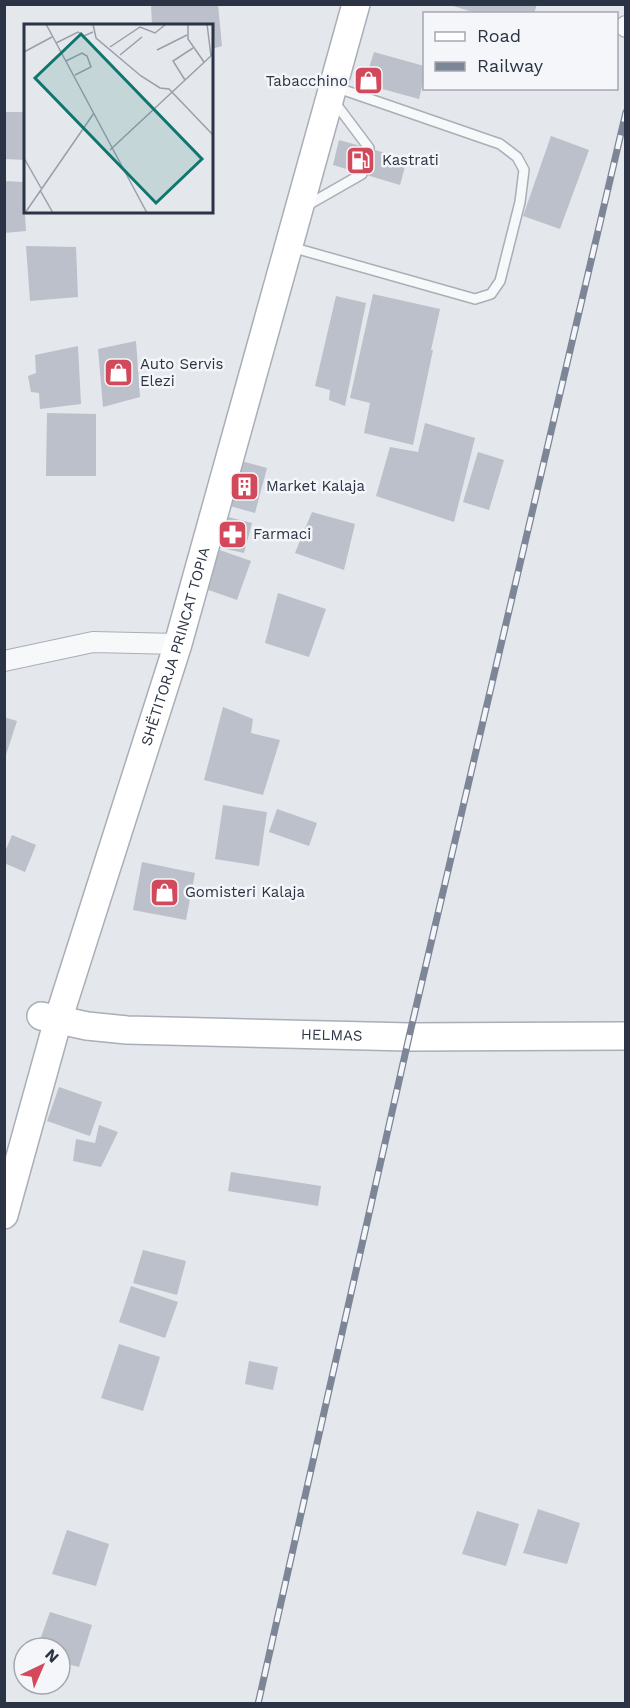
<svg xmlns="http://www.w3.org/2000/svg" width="630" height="1708" font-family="'Work Sans',sans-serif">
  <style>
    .building { fill: #bbc0ca }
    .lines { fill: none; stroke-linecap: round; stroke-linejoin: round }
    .lane-casing { stroke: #a9aeb7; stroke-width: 12 }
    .street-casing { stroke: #a9aeb7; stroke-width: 22 }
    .secondary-casing { stroke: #a9aeb7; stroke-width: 30 }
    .lane { stroke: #f7f8fa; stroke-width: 9 }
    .street { stroke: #f7f8fa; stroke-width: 20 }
    .secondary { stroke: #fff; stroke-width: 27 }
    .rail-casing { stroke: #7d8696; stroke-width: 7 }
    .rail { stroke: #f4f6f9; stroke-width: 4.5; stroke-dasharray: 14; stroke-linecap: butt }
    .labels { text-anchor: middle; stroke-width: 5; stroke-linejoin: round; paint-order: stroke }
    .poi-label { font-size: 15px; fill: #2b3445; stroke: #f4f6f9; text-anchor: start }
    .street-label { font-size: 15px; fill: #2b3445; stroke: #f4f6f9 }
    .inset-road { fill: none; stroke: #9a9fa9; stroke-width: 1.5 }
    .view { fill: #0f766e; fill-opacity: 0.15; stroke: #0f766e; stroke-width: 3 }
    .inset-edge { fill: none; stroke: #2b3445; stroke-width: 3 }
  </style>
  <rect width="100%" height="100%" fill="#e4e7ec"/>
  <g class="building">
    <polygon points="151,4 218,4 222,46 212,49 212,26 152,26"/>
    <polygon points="537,4 534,14 479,14 450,5"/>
    <polygon points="374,52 424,66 424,78 419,99 364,84"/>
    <polygon points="4,112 26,112 26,160 4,159"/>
    <polygon points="551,136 589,150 560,229 523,216"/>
    <polygon points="339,140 407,159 400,185 333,165"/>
    <polygon points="4,181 23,182 26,231 4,233"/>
    <polygon points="26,246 76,247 78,297 30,301"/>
    <polygon points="373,294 440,309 431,350 433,350 413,445 364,433 370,403 350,398"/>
    <polygon points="336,296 366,303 345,406 329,400 330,390 315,386"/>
    <polygon points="136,341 140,397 103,407 98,349"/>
    <polygon points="78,346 81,404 40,409 39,393 31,392 28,376 36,373 35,355"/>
    <polygon points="47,413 96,414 96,476 46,476"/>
    <polygon points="425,423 475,438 454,522 376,496 390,447 418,452"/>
    <polygon points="478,452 504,460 489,510 463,502"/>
    <polygon points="234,459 267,468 255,513 223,504"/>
    <polygon points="312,512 355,524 344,570 295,553"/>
    <polygon points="220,515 252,523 244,553 213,546"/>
    <polygon points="217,549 251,561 237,600 203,588"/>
    <polygon points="278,593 326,609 309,657 265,643"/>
    <polygon points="223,707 253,719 251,733 280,740 263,795 204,780"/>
    <polygon points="4,717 17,721 5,758 4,758"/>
    <polygon points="223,805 267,812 259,866 215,859"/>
    <polygon points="277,809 317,823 309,846 269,832"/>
    <polygon points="12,835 36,845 25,872 4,863 4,854"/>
    <polygon points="142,862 195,873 186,920 133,910"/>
    <polygon points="59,1087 102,1102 90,1136 47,1121"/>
    <polygon points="99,1125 118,1132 101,1167 73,1161 76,1139 95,1143"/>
    <polygon points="231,1172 321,1186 318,1206 228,1191"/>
    <polygon points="143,1250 186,1261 177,1295 133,1283"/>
    <polygon points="131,1286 178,1302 165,1338 119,1322"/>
    <polygon points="119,1344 160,1357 143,1411 101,1398"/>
    <polygon points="249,1361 278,1367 273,1390 245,1384"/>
    <polygon points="538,1509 580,1523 567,1564 523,1553"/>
    <polygon points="477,1511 519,1524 506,1566 462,1554"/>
    <polygon points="67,1530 109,1544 96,1586 52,1574"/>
    <polygon points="50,1612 92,1625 79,1667 60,1662 60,1648 37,1648"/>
  </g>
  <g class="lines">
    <defs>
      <g id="lane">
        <polyline points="333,100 369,148"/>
        <polyline points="306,206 362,174"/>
        <polyline points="291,247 475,299 491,294 500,281 520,202 524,170 517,157 500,144 335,87"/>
      </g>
      <g id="street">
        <polyline points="626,26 626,27"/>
        <polyline points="4,661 93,642 178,644"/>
      </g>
      <g id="secondary">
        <path id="s1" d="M41,1016L87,1026L127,1030L409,1037L626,1036"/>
        <path id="s2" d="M4,1215L58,1020L178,644L356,4"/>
      </g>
    </defs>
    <use href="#lane" class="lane-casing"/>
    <use href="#street" class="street-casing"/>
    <use href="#secondary" class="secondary-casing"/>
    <use href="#lane" class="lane"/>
    <use href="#street" class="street"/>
    <use href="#secondary" class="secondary"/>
    <defs>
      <polyline id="rail" points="258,1704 409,1037 626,112"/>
    </defs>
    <use href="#rail" class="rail-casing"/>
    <use href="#rail" class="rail"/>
  </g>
  <defs>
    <symbol id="shop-square" viewBox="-11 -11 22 22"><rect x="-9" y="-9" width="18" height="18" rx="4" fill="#d1495b" stroke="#f4f6f9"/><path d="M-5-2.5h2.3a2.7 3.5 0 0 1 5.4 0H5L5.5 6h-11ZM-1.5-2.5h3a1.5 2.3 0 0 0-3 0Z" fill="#fff"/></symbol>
    <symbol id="fuel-square" viewBox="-11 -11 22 22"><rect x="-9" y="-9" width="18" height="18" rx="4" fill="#d1495b" stroke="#f4f6f9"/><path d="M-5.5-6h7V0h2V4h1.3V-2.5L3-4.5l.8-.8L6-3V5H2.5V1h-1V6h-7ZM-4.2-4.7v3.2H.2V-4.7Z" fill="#fff"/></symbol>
    <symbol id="building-square" viewBox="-11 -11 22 22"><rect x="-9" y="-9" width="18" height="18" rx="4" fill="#d1495b" stroke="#f4f6f9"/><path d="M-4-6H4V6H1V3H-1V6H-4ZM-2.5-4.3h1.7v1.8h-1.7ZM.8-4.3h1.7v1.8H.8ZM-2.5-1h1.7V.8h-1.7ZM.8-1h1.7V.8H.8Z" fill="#fff"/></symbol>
    <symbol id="pharmacy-square" viewBox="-11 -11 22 22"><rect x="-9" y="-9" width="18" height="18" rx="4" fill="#d1495b" stroke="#f4f6f9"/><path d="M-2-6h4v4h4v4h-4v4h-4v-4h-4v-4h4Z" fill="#fff"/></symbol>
  </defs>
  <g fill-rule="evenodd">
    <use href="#shop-square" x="352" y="64" width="33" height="33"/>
    <use href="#fuel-square" x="344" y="144" width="33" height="33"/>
    <use href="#shop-square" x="102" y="356" width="33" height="33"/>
    <use href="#building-square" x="228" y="470" width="33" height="33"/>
    <use href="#pharmacy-square" x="216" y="518" width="33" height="33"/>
    <use href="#shop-square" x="148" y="876" width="33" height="33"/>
  </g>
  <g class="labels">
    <g class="poi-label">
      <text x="348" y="86" text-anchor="end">Tabacchino</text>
      <text x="382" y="165">Kastrati</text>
      <text x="140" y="369">Auto Servis<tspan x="140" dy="17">Elezi</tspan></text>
      <text x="266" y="491">Market Kalaja</text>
      <text x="253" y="539">Farmaci</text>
      <text x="185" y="897">Gomisteri Kalaja</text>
    </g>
    <g class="street-label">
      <text dy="5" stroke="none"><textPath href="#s2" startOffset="594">SHËTITORJA PRINCAT TOPIA</textPath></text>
      <text dy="5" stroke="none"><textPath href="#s1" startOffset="292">HELMAS</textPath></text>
    </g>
  </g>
  <g transform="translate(24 24)">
    <rect width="189" height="189" fill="#e4e7ec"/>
    <path class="inset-road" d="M22,0L123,189M69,0L72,14L117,52L136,64L145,65L189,111M164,0V15L180,38M183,0L187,32M32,19L54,8L60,12L69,8M86,23L116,3L131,9L142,0M133,26L163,11M0,28L28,13M96,31L118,13M42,37L58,29L63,32L67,43L51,51M161,56L149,37L169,24M86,126L189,30M0,134L17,164M16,166L29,189M1,189L70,89"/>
    <path class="view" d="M57,10L178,135L132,179L11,54Z"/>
    <rect width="189" height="189" class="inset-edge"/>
  </g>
  <rect width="630" height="1708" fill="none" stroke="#2b3445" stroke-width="12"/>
  <rect x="423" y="12" width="195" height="78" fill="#f4f6f9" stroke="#a4a8b1" stroke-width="1.5"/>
  <rect x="435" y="32" width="30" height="9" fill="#ffffff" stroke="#a4a8b1" stroke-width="1.5"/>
  <text x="477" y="42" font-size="18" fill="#2b3445">Road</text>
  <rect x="435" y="62" width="30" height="9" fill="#7d8696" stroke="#a4a8b1" stroke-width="1.5"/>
  <text x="477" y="72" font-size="18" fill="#2b3445">Railway</text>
  <g transform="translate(42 1666) rotate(44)"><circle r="28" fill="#f4f6f9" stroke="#a4a8b1" stroke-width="1.5"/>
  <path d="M0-4.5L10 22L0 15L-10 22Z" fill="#d1495b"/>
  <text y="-9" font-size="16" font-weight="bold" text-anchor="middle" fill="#2b3445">N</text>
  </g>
</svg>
